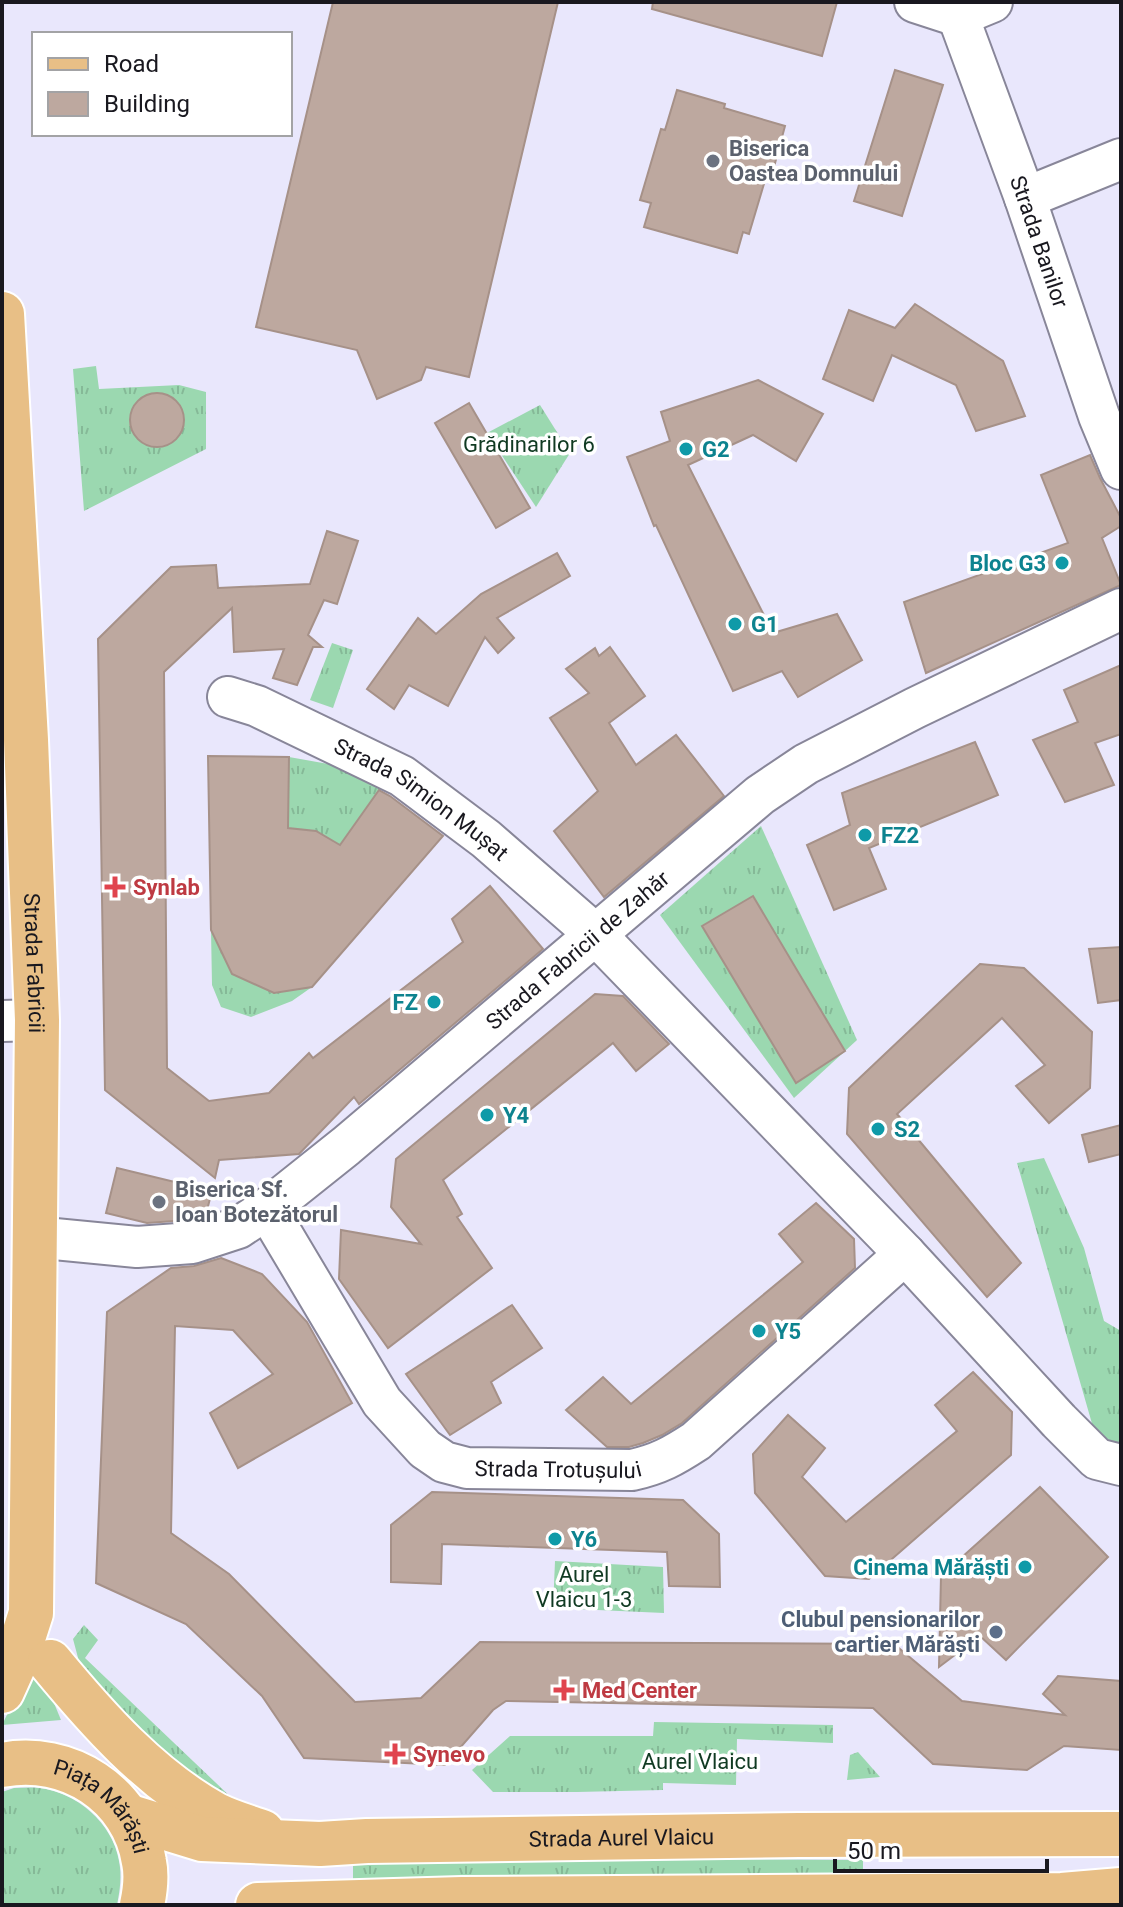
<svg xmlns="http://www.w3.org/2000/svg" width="1123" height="1907" font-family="Roboto,sans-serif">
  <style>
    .grass { fill: url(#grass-tufts) }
    .building { fill: #bda89f; stroke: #a69188; stroke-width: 2 }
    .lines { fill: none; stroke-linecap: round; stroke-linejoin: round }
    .minor-casing { stroke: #888699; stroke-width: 44 }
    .major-casing { stroke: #fff; stroke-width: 48 }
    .minor { stroke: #fff; stroke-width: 40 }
    .major { stroke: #e8bf86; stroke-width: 44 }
    .worship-dot { fill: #6b7280; stroke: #fff; stroke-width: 3 }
    .culture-dot { fill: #0f9aa8; stroke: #fff; stroke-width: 3 }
    .health-dot { fill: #e0444e; stroke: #fff; stroke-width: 3 }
    .service-dot { fill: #5c6f8a; stroke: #fff; stroke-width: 3 }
    .labels { text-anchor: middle; stroke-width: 7; stroke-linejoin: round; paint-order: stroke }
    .worship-label { font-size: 22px; font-weight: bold; fill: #5b616d; stroke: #fff; text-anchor: start }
    .street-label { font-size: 22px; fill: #19181f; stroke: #fff }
    .park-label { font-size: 22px; fill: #103a22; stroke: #fff }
    .culture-label { font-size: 22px; font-weight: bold; fill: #0d838f; stroke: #fff; text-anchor: start }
    .health-label { font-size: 22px; font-weight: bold; fill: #be3a42; stroke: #fff; text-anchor: start }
    .service-label { font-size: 22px; font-weight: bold; fill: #4e5e75; stroke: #fff; text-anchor: end }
  </style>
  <defs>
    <pattern id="grass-tufts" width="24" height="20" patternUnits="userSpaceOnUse" patternTransform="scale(2)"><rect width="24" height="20" fill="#9bd8b0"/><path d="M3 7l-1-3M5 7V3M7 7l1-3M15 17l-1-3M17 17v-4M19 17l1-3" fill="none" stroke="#85b997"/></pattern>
  </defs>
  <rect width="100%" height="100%" fill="#e9e7fc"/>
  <g class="grass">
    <polygon points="96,366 99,389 179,385 206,392 206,449 84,511 73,369"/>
    <polygon points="540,405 570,453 536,507 487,433"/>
    <polygon points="332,643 353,650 333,708 310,700"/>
    <polygon points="289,757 334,765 384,784 340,845 316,831 288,828"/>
    <polygon points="761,826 857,1040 794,1098 660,915"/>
    <polygon points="211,930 233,974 274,993 312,987 292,1001 251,1017 221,1007 212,985"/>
    <polygon points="1044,1158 1084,1248 1104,1321 1121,1331 1121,1442 1111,1442 1093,1427 1017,1163"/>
    <polygon points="555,1561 663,1567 664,1613 553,1608"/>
    <polygon points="84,1625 98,1640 85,1658 237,1803 185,1778 81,1669 73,1639"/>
    <polygon points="35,1657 61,1720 2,1725"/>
    <polygon points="654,1722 833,1725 833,1743 737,1739 736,1785 663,1783 663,1790 577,1792 493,1792 472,1770 510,1736 653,1736"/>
    <polygon points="858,1752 880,1777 847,1780 850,1755"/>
    <path d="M14,1788C22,1788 31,1787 39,1788C76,1792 113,1823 119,1861C122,1876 120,1890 117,1905H2V1792Z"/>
    <polygon points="353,1857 863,1860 863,1880 353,1879"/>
  </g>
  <g class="building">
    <polygon points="333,2 558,2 469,377 426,367 421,380 377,399 357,350 256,327"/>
    <polygon points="653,2 837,2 822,56 652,9"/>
    <polygon points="895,70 943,85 902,216 854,201"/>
    <polygon points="677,90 725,104 724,108 785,126 771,178 766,177 749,234 743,232 737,253 644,227 651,203 640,200 661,129 665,130"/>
    <polygon points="915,304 1003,361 1025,416 976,431 956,385 892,355 873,401 823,379 849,310 895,328"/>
    <polygon points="758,380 823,414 796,461 753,435 688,465 773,633 837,614 862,660 798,697 782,671 733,691 656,525 654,526 627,457 670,441 661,412"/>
    <circle cx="157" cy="420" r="27"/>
    <polygon points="469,403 530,508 496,528 435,423"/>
    <polygon points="1090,455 1100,478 1121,518 1121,526 1102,538 1121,585 926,673 904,602 1068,543 1041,475"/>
    <polygon points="327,531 358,541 337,604 324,600 308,635 322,647 313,647 297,685 273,678 284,649 234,652 232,608 164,672 167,1068 209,1101 269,1093 309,1053 313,1058 463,942 452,919 490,886 543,949 359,1104 354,1097 299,1154 219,1160 215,1178 105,1090 98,639 171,567 216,565 218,588 310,584"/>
    <polygon points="557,553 570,576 497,618 514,638 498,653 485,637 448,706 409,685 394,709 367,689 418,618 436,634 481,594"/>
    <polygon points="610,647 645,696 609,723 636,765 676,735 724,796 604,897 554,831 598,791 550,718 589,693 566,669 595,648 599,656"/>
    <polygon points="1121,665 1121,734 1095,743 1114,785 1065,802 1033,740 1078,722 1064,690"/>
    <polygon points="975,742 998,795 869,848 886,889 834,910 807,845 850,825 842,793"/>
    <polygon points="208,756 289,757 288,828 316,831 340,845 379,790 390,796 443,836 312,987 274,993 232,974 211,930"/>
    <polygon points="753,896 845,1051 796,1083 702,926"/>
    <polygon points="1121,947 1121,1000 1098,1003 1089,949"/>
    <polygon points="980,964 1024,968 1092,1032 1090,1088 1049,1123 1016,1086 1045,1065 1002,1018 897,1114 1021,1263 987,1297 847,1134 849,1088"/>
    <polygon points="595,994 623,996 669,1044 636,1071 613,1043 443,1180 462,1214 457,1217 492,1268 388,1348 339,1279 341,1230 421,1244 391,1207 396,1159"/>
    <polygon points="1121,1125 1121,1154 1089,1162 1082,1135"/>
    <polygon points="117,1168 212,1191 206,1214 188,1220 147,1223 106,1213"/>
    <polygon points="816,1203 854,1239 855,1268 682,1423 662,1435 643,1443 629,1447 607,1447 566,1410 603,1377 631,1404 803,1262 779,1234"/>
    <polygon points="221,1258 262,1274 307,1322 352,1403 238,1468 210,1413 273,1374 233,1330 175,1326 171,1533 229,1574 355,1702 421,1698 480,1642 894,1644 962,1701 1065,1715 1043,1694 1058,1676 1121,1681 1121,1750 1064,1746 1027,1770 933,1764 873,1708 506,1701 493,1710 445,1765 304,1758 262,1696 186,1624 96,1583 107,1312 171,1268 194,1266"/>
    <polygon points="512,1305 542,1348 491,1382 501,1403 450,1435 406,1374"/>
    <polygon points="973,1372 1012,1412 1011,1455 869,1579 825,1576 755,1493 753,1454 788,1415 825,1448 802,1477 846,1522 957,1431 935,1405"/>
    <polygon points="1040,1487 1108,1557 1006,1660 980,1636 939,1667 941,1576"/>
    <polygon points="432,1492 683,1500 719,1534 720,1587 669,1586 667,1552 442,1544 441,1584 391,1582 391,1525"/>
  </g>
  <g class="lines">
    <defs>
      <g id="minor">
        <polyline points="915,2 958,16"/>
        <path id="s1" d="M958,16L1025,198L1099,416L1121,469"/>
        <polyline points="958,16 992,2"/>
        <polyline points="1025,198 1121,159"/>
        <path id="s2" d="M228,697L257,706L402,776L486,839L595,934L905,1254L1059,1421L1097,1459L1121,1465"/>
        <polyline points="2,1021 37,1020"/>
        <path id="s3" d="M267,1209L382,1402L425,1449L444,1462L467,1468L632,1470C659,1464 673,1456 696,1441L905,1254"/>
        <path id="s4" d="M34,1237L137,1247L192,1243L238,1228L267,1209L346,1146L760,795L806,764L915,708L1121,609"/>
      </g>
      <g id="major">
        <path id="s5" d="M2,314L26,740L37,1020L31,1613L16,1660L2,1691"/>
        <path d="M50,1662C97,1719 150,1779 216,1815C230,1822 247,1827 262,1832"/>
        <path id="s6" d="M2,1765C67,1752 134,1794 144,1862C147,1876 145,1891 142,1905"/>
        <path id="s7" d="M127,1816L202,1839L320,1844L367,1841L799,1835L1121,1834"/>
        <polyline points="258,1905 462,1899 1062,1895 1121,1890"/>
      </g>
    </defs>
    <use href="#minor" class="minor-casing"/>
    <use href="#major" class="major-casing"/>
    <use href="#minor" class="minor"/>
    <use href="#major" class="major"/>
  </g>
  <g class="worship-dot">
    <circle cx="713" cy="161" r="8"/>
    <circle cx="159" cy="1202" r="8"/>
  </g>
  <g class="culture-dot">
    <circle cx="686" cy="449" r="8"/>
    <circle cx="1062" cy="563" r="8"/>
    <circle cx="735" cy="624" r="8"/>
    <circle cx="865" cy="835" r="8"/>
    <circle cx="434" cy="1002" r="8"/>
    <circle cx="487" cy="1115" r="8"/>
    <circle cx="878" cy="1129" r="8"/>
    <circle cx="759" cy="1331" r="8"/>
    <circle cx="555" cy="1539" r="8"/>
    <circle cx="1025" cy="1567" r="8"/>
  </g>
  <g class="health-dot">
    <path d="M111 875h8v8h8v8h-8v8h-8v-8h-8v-8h8z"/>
    <path d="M560 1678h8v8h8v8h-8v8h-8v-8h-8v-8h8z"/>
    <path d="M391 1742h8v8h8v8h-8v8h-8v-8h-8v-8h8z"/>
  </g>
  <circle class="service-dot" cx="996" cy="1632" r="8"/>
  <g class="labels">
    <g class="worship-label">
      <text x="729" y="156">Biserica<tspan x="729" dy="25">Oastea Domnului</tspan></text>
      <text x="175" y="1197">Biserica Sf.<tspan x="175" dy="25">Ioan Botezătorul</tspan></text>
    </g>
    <g class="street-label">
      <text dy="8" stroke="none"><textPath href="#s1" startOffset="240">Strada Banilor</textPath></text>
      <text dy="8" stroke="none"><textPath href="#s2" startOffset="220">Strada Simion Mușat</textPath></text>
      <text dy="8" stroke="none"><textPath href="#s4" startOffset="646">Strada Fabricii de Zahăr</textPath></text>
      <text dy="8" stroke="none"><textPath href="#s5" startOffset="650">Strada Fabricii</textPath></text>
      <text dy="8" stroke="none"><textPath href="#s3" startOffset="426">Strada Trotușului</textPath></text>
      <text dy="8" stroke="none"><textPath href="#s6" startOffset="118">Piața Mărăști</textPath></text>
      <text dy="8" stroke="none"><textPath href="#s7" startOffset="498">Strada Aurel Vlaicu</textPath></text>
    </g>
    <g class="park-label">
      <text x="529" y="452">Grădinarilor 6</text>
      <text x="584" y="1582">Aurel<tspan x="584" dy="25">Vlaicu 1-3</tspan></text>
      <text x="700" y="1769">Aurel Vlaicu</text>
    </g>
    <g class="culture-label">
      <text x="702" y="457">G2</text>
      <text x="1046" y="571" text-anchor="end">Bloc G3</text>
      <text x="751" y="632">G1</text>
      <text x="881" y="843">FZ2</text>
      <text x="418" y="1010" text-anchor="end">FZ</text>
      <text x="503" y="1123">Y4</text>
      <text x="894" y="1137">S2</text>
      <text x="775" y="1339">Y5</text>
      <text x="571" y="1547">Y6</text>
      <text x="1009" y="1575" text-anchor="end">Cinema Mărăști</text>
    </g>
    <g class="health-label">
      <text x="133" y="895">Synlab</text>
      <text x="582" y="1698">Med Center</text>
      <text x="413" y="1762">Synevo</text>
    </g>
    <g class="service-label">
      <text x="980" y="1627">Clubul pensionarilor<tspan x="980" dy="25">cartier Mărăști</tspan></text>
    </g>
  </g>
  <rect width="1123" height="1907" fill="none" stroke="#19181f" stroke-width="8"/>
  <rect x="32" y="32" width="260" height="104" fill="#ffffff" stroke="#a3a3a5" stroke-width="2"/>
  <rect x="48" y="58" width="40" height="12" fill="#e8bf86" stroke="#a3a3a5" stroke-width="2"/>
  <text x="104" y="72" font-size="24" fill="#19181f">Road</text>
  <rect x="48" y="92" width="40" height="24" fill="#bda89f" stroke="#a3a3a5" stroke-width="2"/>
  <text x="104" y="112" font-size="24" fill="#19181f">Building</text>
  <path d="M835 1859v12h212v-12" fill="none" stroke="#19181f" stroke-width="4"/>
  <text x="847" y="1859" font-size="24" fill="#19181f" stroke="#ffffff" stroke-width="6" paint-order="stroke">50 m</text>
</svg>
